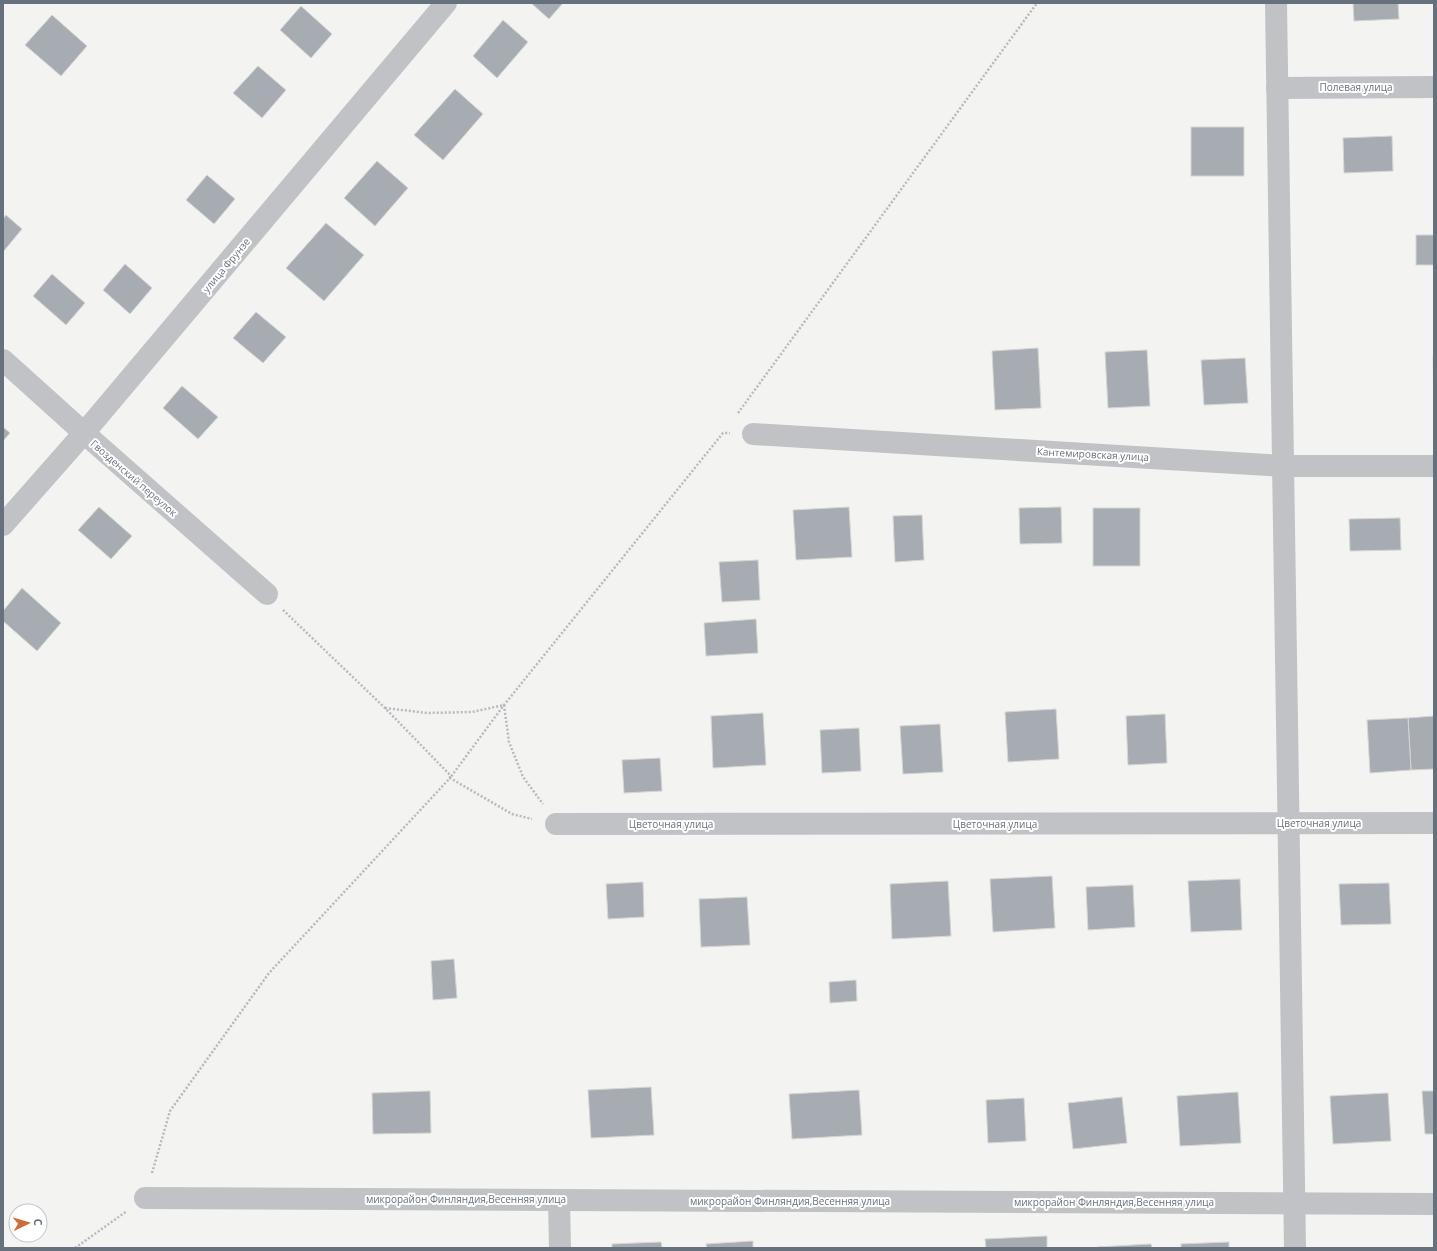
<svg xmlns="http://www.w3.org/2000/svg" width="1437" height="1251" font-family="'Open Sans',sans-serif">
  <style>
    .building { fill: #a7acb2; stroke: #d5d5d3 }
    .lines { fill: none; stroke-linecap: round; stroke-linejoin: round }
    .path { stroke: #b7b9bc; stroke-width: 2.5; stroke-dasharray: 2 2; stroke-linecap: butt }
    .street { stroke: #c0c2c5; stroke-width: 22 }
    .labels { text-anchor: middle; stroke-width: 4; stroke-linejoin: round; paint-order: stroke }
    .street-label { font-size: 10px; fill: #67717e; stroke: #fff }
  </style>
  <rect width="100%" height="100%" fill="#f3f4f1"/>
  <g class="building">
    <polygon points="531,3 563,3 549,19"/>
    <polygon points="1353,3 1398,3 1399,19 1354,21"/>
    <polygon points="301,6 332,34 311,58 280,30"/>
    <polygon points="52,15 87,46 61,76 25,45"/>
    <polygon points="503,20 528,42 497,78 473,56"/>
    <polygon points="258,66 286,90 262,118 233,93"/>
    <polygon points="455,89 483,114 443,160 414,135"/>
    <rect x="1191" y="127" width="53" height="49"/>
    <polygon points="1392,136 1393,171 1344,173 1343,138"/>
    <polygon points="377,161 408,188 375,226 344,198"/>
    <polygon points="207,175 235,199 214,224 186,200"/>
    <polygon points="6,215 22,229 3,252 3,219"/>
    <polygon points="326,223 364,255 324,301 286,268"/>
    <rect x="1416" y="235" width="18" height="30"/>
    <polygon points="125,264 152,288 130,314 103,290"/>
    <polygon points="52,274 85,303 66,325 33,296"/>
    <polygon points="256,312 286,337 263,363 233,338"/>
    <polygon points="1038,348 1041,408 995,410 992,351"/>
    <polygon points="1147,350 1150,406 1108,408 1105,352"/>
    <polygon points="1433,356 1434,356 1434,405"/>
    <polygon points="1245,358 1248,403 1204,405 1201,360"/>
    <polygon points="182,386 218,417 198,439 163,408"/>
    <polygon points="3,427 10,433 3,441"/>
    <polygon points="99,507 132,536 111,559 78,530"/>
    <polygon points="849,507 852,557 796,560 793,510"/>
    <polygon points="1061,507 1062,543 1020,544 1019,508"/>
    <rect x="1093" y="508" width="47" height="58"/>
    <polygon points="922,515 924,560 895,562 893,516"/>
    <polygon points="1400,518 1401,550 1350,551 1349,519"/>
    <polygon points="758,560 760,600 722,602 719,562"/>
    <polygon points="22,588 61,623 37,651 3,621 3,611"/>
    <polygon points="756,619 758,653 706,656 704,623"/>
    <polygon points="1056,709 1059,759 1008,762 1005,712"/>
    <polygon points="763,713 766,765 713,768 711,716"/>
    <polygon points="1165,714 1167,763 1128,765 1126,716"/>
    <polygon points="1434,716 1434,769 1411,770 1408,718"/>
    <polygon points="1408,718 1411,770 1370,773 1367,720"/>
    <polygon points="940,724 943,772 903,774 900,726"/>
    <polygon points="859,728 861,771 822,773 820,730"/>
    <polygon points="660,758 662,791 624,793 622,760"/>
    <polygon points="1052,876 1055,928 993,932 990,879"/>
    <polygon points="1240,879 1242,930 1191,932 1188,881"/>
    <polygon points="948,881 951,936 892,939 890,884"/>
    <polygon points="643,882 644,917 608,919 606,884"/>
    <polygon points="1389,883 1391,924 1341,925 1339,884"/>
    <polygon points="1133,885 1135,927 1088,930 1086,887"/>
    <polygon points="747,897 750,945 701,947 699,899"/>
    <polygon points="454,959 457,998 433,1000 431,961"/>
    <polygon points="856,980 857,1001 830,1003 829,982"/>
    <polygon points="651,1087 654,1135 591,1138 588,1090"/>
    <polygon points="859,1090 862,1135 792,1139 789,1094"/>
    <polygon points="430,1091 431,1133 373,1134 372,1093"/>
    <polygon points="1422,1091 1434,1091 1434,1134 1425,1134"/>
    <polygon points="1238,1092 1241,1143 1180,1146 1177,1096"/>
    <polygon points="1388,1093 1391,1141 1333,1144 1330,1096"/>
    <polygon points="1122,1097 1127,1143 1073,1149 1068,1103"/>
    <polygon points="1024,1098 1026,1141 988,1143 986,1100"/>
    <polygon points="1047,1236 1047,1248 986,1248 985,1239"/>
    <polygon points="753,1241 753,1248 707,1248 706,1244"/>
    <polygon points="661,1242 662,1248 612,1248 612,1244"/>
    <polygon points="1229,1242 1229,1248 1181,1248 1181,1244"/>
    <polygon points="1151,1244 1152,1248 1097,1248 1097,1247"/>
  </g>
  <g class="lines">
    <g class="path">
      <polyline points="738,413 1037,3"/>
      <polyline points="283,610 385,708 450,775 450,778 504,705 723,433 730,433"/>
      <polyline points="385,708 427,713 472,712 504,705 509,742 523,777 543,804"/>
      <polyline points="152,1173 170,1111 269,973 450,778 512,814 532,819"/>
      <polyline points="75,1248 127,1211"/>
    </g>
    <g class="street">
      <polyline points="1276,3 1295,1248"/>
      <polyline points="1277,88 1434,87"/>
      <polyline points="3,360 84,433 267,594"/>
      <polyline points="753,434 1283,466 1434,466"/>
      <polyline points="3,525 84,433 446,3"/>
      <polyline points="556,824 1434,823"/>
      <polyline points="145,1198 1434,1204"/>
      <polyline points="559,1200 560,1248"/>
    </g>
  </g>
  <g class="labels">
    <g class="street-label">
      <text x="1356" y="91">Полевая улица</text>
      <text transform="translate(226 265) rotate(-50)" y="4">улица Фрунзе</text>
      <text transform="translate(1093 454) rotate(3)" y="4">Кантемировская улица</text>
      <text transform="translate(134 478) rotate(41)" y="4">Гвозденский переулок</text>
      <text x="1319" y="827">Цветочная улица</text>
      <text x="671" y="828">Цветочная улица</text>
      <text x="995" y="828">Цветочная улица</text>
      <text x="466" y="1203">микрорайон Финляндия,Весенняя улица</text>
      <text x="790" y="1205">микрорайон Финляндия,Весенняя улица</text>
      <text x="1114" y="1206">микрорайон Финляндия,Весенняя улица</text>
    </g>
  </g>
  <rect width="1437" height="1251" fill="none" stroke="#67717e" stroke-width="8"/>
  <g transform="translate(28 1223) rotate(85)"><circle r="19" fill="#ffffff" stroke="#c2c6cb"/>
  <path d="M0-3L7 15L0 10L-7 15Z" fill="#cc6d38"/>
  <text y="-6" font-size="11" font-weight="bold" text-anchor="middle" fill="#67717e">С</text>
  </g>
</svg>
